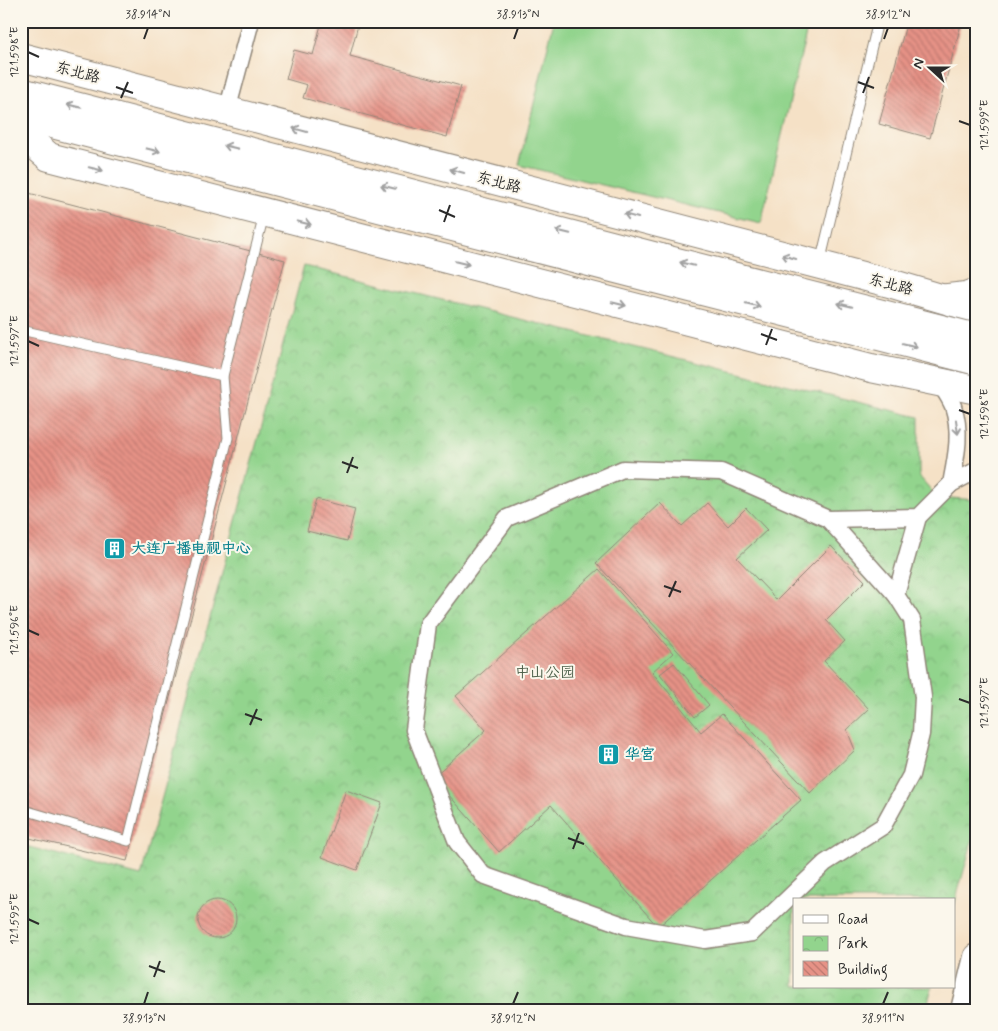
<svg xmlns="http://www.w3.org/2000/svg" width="998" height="1031" font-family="Mynerve,'LXGW WenKai TC',sans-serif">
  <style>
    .park { fill: url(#park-crowns); stroke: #5e805c }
    .pitch { fill: #92d48d; stroke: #5e805c }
    .building { fill: url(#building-back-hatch) }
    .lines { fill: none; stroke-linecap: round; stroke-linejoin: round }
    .lane-casing { stroke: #908678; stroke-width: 11 }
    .street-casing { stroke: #908678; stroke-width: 19 }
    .secondary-casing { stroke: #908678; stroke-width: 26 }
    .primary-casing { stroke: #908678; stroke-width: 29 }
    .highway-casing { stroke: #908678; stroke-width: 30 }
    .lane { stroke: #fff; stroke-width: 9 }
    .street { stroke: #fff; stroke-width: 16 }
    .secondary { stroke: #fff; stroke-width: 24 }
    .primary { stroke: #fff; stroke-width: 26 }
    .highway { stroke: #fff; stroke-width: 28 }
    .highway-bridge-casing { stroke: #908678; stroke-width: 30; stroke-linecap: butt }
    .highway-bridge { stroke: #fff; stroke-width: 28 }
    .oneway { stroke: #a0a0a0 }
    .ticks { fill: none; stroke: #2b2b2b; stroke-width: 2 }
    .labels { text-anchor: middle; stroke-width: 4; stroke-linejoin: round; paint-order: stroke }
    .street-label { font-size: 15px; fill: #2b2b2b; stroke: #fbf7ec }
    .culture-label { font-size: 15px; font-weight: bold; fill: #0d838f; stroke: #fbf7ec; text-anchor: start }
    .park-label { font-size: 15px; fill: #4a5e48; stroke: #fbf7ec }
    .neatline { fill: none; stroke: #2b2b2b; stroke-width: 2 }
    .ticks-label { font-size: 12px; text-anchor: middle; fill: #2b2b2b }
  </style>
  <defs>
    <pattern id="park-crowns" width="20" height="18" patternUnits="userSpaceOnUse" patternTransform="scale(1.25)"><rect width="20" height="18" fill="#92d48d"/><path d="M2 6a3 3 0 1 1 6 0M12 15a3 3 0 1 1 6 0" fill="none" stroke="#7eb67a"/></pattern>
    <pattern id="building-back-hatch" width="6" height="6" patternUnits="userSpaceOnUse" patternTransform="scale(1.25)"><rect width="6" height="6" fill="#e69286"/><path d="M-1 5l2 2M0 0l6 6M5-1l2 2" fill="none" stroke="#bb776e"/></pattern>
  </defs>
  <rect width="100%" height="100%" fill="#fbf7ec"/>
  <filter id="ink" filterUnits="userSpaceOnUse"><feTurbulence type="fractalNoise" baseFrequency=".02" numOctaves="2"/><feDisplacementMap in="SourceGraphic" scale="10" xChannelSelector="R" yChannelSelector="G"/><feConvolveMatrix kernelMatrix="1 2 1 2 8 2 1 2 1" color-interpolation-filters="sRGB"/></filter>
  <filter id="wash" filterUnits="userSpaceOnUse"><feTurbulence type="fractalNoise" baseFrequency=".0096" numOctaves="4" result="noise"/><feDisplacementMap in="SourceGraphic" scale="20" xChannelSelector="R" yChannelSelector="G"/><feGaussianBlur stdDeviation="1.12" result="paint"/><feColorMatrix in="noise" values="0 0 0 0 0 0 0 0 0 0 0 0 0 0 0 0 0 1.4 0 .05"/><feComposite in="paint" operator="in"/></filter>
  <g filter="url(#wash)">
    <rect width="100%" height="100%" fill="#f5e1c6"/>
    <polygon class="park" points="304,266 919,417 919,476 937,497 977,500 977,824 954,906 954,900 794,900 794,987 932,987 926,1010 21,1010 21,845 141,876"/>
    <polygon class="pitch" points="554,21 809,21 761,223 519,165"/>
    <g id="blocks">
      <g class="building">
        <polygon points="322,21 359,21 350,56 461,86 447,137 303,98 307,85 286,79 294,50 313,55"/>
        <polygon points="907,21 962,21 930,138 879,124"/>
        <polygon points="21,191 285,260 127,861 21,836"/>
        <polygon points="316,499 355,509 347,541 307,531"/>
        <polygon points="660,503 682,526 707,503 728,526 746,508 767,530 737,558 777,600 831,546 865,581 826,620 845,641 824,661 869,709 847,730 855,750 810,793 596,563"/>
        <polygon points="599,569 673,653 652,672 701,732 722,714 801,800 658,927 551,805 499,852 433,777 486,730 456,696"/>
        <polygon points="674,663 709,705 695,717 660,674"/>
        <polygon points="346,790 382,803 357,870 322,857"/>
        <circle cx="217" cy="919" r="19"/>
      </g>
    </g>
  </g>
  <g filter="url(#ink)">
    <use href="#blocks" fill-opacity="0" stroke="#908678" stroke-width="1"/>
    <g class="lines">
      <defs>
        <g id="lane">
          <polyline points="820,263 878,21"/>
          <polyline points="21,330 223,376"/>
          <polyline points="21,809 128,841 228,438 223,376 264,215"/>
        </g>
        <g id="street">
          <polyline points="227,111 251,21"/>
          <path d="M939,382C944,390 950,398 953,406C962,432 956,458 951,484"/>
          <polygon points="623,469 721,472 828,519 896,595 912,620 923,697 921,734 911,775 883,826 825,863 752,933 705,940 626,926 483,875 457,842 414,730 428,624 507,518"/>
          <polyline points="828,519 918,517 951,484 977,470"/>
          <polyline points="896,595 918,517"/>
        </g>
        <polyline id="secondary" points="939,297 966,294 977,290"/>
        <polyline id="primary" points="964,1010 977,957"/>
        <g id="highway">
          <polyline points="21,57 893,284 977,309"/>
          <polyline points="21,92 661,258"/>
          <polyline points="21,116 655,279"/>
          <polyline points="21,133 49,157 871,368 977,390"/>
        </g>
      </defs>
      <use href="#lane" class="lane-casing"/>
      <use href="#street" class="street-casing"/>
      <use href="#secondary" class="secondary-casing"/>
      <use href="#primary" class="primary-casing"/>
      <use href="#highway" class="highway-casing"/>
      <use href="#lane" class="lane"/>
      <use href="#street" class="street"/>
      <use href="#secondary" class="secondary"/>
      <use href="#primary" class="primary"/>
      <use href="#highway" class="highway"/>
      <defs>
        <g id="highway-bridge">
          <polyline points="661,258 977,338"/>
          <polyline points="655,279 977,361"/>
        </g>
      </defs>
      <use href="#highway-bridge" class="highway-bridge-casing"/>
      <use href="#highway-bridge" class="highway-bridge"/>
    </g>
    <defs><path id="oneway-shaft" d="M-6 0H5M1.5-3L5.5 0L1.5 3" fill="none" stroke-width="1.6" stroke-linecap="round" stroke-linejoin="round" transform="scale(1.25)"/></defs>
    <g class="oneway">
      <use href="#oneway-shaft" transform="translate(74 106) rotate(-166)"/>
      <use href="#oneway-shaft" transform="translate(300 130) rotate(-165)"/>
      <use href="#oneway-shaft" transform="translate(231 147) rotate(-166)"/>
      <use href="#oneway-shaft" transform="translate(153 150) rotate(14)"/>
      <use href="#oneway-shaft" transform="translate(96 169) rotate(14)"/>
      <use href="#oneway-shaft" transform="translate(457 171) rotate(-165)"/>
      <use href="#oneway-shaft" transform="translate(388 187) rotate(-166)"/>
      <use href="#oneway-shaft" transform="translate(631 216) rotate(-165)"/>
      <use href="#oneway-shaft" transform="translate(304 223) rotate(14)"/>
      <use href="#oneway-shaft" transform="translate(563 232) rotate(-166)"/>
      <use href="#oneway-shaft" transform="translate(789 257) rotate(-165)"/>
      <use href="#oneway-shaft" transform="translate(462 263) rotate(14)"/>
      <use href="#oneway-shaft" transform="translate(687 264) rotate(-166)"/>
      <use href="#oneway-shaft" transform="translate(619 304) rotate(14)"/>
      <use href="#oneway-shaft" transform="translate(753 305) rotate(14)"/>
      <use href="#oneway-shaft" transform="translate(845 305) rotate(-166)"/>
      <use href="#oneway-shaft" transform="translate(910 345) rotate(14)"/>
      <use href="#oneway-shaft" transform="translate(957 427) rotate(82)"/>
    </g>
  </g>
  <path class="ticks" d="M144,39L148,28M514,39L518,28M884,39L888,28M28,52L39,57M858,82L874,88M116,87L133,93M863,93L869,77M121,98L128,82M959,121L970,125M439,210L455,217M444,222L450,205M761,334L777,340M28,341L39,346M766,345L772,329M959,410L970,414M342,462L358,468M347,473L353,457M664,586L681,592M669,597L676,581M28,630L39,635M959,699L970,703M245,714L262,720M250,725L257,709M568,838L584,844M573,849L579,833M28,919L39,924M149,966L165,972M154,977L160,961M144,1004L148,992M513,1004L518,992M883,1004L888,992"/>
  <defs>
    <symbol id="building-square" viewBox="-11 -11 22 22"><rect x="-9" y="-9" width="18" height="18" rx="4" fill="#0f9aa8" stroke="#fbf7ec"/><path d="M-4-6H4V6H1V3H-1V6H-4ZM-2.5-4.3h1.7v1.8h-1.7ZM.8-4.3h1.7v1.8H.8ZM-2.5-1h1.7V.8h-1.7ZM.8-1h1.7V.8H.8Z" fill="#fff"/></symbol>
  </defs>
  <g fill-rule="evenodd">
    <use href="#building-square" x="102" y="536" width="25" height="25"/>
    <use href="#building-square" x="596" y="742" width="25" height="25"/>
  </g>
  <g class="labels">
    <g class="street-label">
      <text transform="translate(78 72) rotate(15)" y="5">东北路</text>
      <text transform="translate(499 182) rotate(15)" y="5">东北路</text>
      <text transform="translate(891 284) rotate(15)" y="5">东北路</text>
    </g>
    <g class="culture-label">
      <text x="131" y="553">大连广播电视中心</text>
      <text x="625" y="759">华宫</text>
    </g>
    <g class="park-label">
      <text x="545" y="677">中山公园</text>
    </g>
  </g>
  <rect width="998" height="1031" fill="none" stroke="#fbf7ec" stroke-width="55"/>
  <rect x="793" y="898" width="162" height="90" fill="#fbf7ec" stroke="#a8a59f"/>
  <rect x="803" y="915" width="25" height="8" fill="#ffffff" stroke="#a8a59f"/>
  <text x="838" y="924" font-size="15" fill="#2b2b2b">Road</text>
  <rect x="803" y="936" width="25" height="15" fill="url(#park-crowns)" stroke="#a8a59f"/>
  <text x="838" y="948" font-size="15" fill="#2b2b2b">Park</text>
  <rect x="803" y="961" width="25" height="15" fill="url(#building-back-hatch)" stroke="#a8a59f"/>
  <text x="838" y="974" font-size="15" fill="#2b2b2b">Building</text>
  <g transform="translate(930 68) rotate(291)" stroke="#fbf7ec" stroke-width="4" paint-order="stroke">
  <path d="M0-4L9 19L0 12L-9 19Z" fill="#2b2b2b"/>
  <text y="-8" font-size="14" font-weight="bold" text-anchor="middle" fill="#2b2b2b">N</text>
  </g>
  <rect x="28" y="28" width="942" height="976" class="neatline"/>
  <g class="ticks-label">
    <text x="148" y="18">38.914°N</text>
    <text x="518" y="18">38.913°N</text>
    <text x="888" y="18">38.912°N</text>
    <text transform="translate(14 52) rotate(-90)" y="4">121.598°E</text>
    <text transform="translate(984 125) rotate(-90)" y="4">121.599°E</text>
    <text transform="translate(14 341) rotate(-90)" y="4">121.597°E</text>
    <text transform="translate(984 414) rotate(-90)" y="4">121.598°E</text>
    <text transform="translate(14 630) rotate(-90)" y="4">121.596°E</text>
    <text transform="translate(984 703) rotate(-90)" y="4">121.597°E</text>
    <text transform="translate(14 919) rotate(-90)" y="4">121.595°E</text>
    <text x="144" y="1022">38.913°N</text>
    <text x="513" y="1022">38.912°N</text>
    <text x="883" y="1022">38.911°N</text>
  </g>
</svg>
